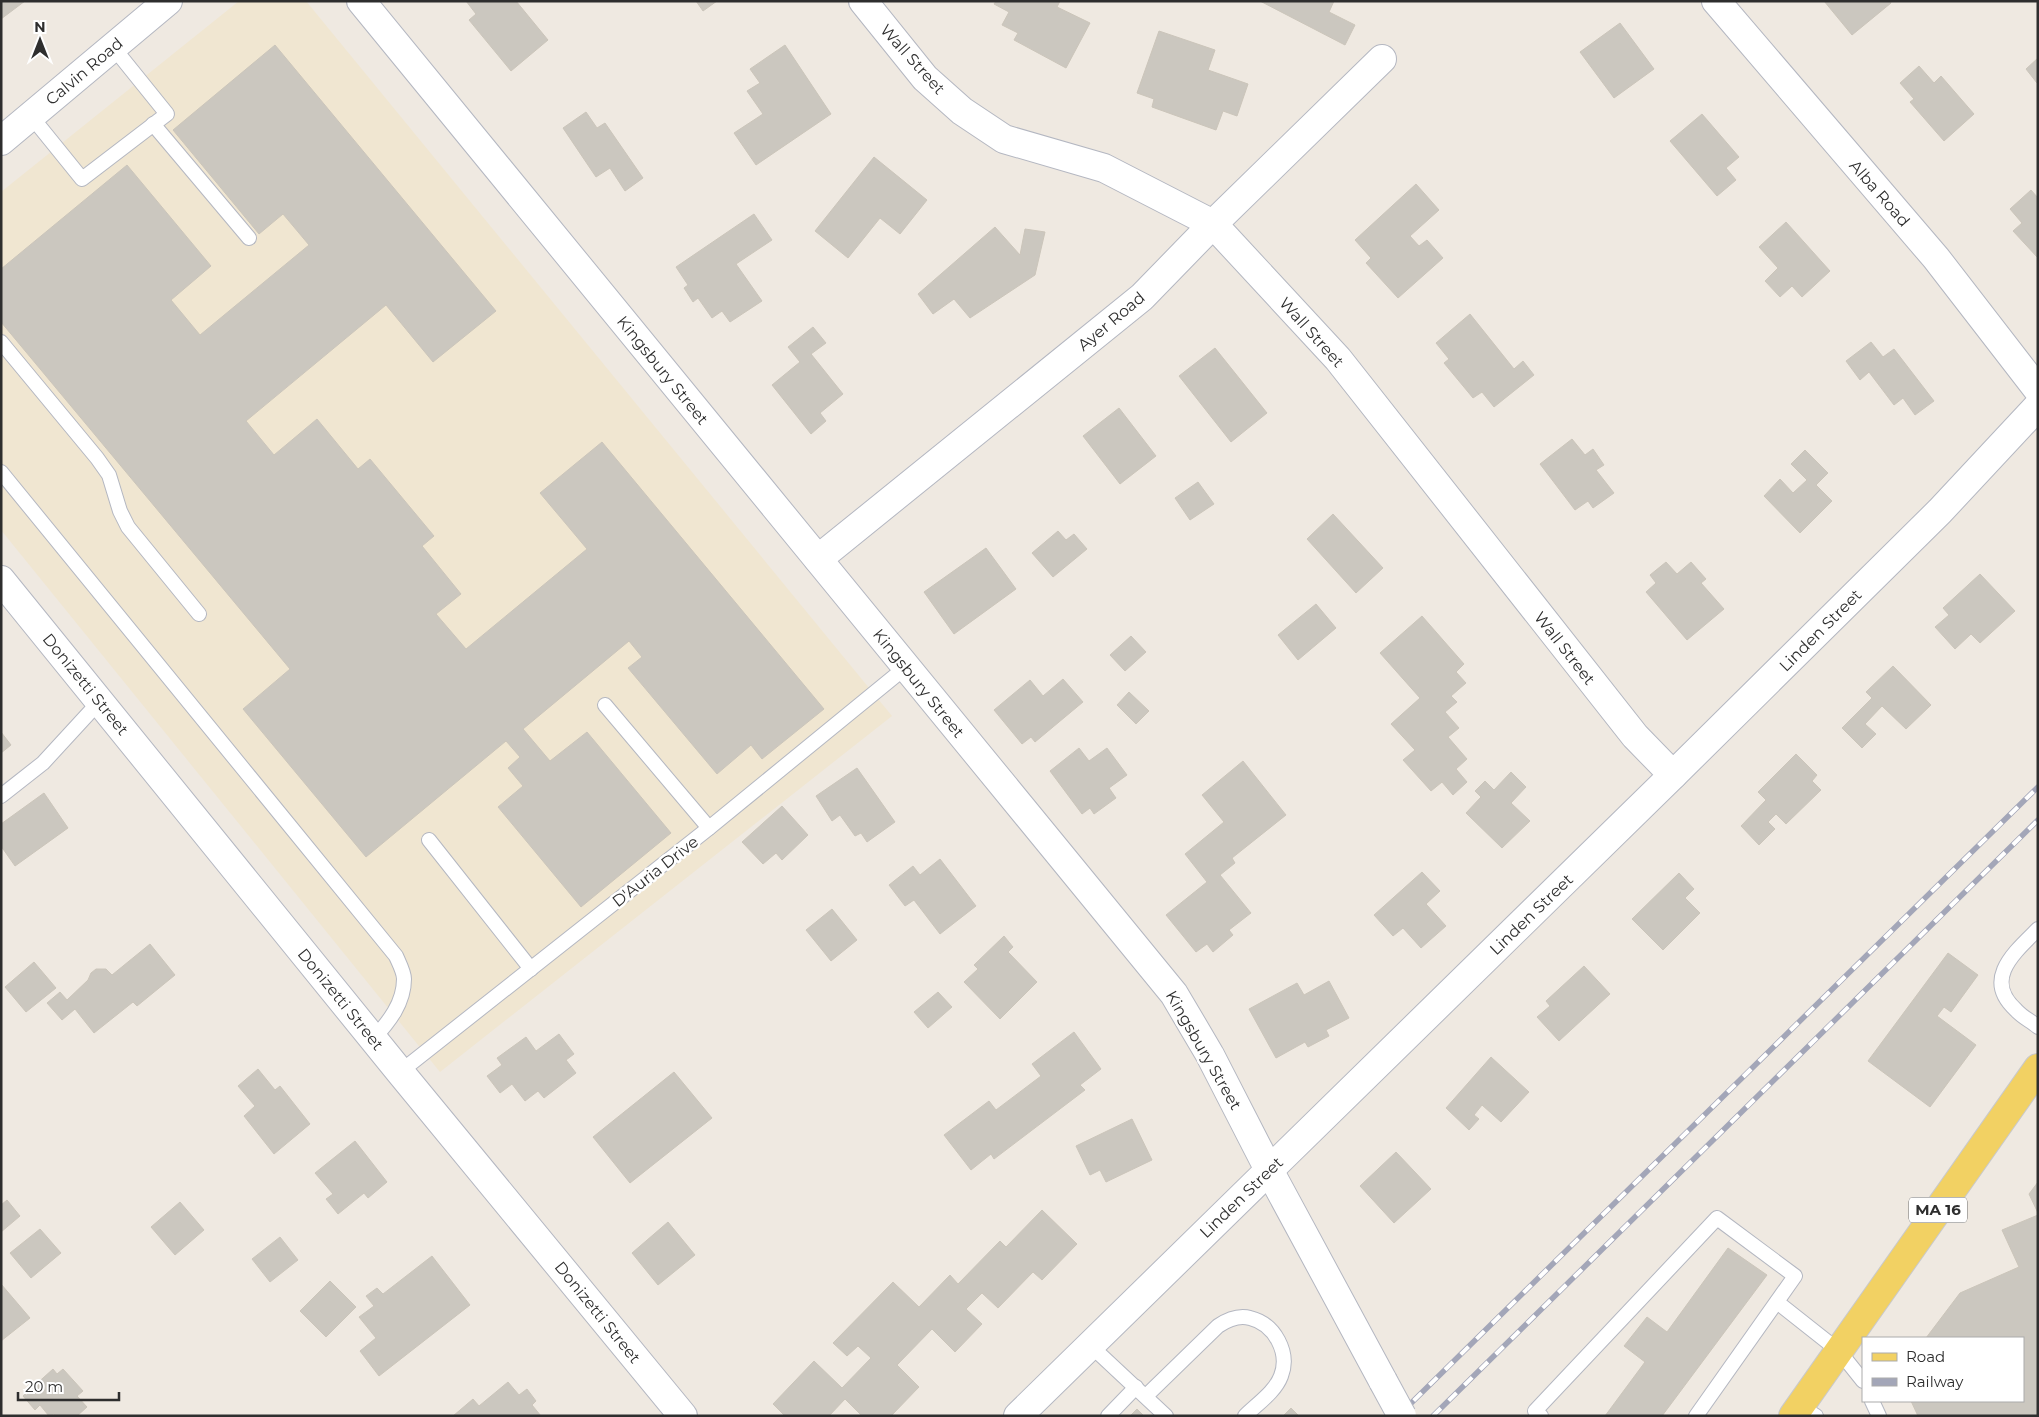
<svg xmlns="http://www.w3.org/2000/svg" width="2039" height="1417" font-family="Montserrat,sans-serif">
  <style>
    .education { fill: #f0e6d1 }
    .building { fill: #cbc7bf; stroke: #cbc5ba }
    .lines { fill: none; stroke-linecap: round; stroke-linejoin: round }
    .lane-casing { stroke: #b4b7c1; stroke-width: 16 }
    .street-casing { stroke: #b4b7c1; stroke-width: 30 }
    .secondary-casing { stroke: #b4b7c1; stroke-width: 30 }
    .primary-casing { stroke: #c9c9c9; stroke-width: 30 }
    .lane { stroke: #fff; stroke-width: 14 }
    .street { stroke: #fff; stroke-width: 28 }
    .secondary { stroke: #fff; stroke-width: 28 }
    .primary { stroke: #f2d163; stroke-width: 28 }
    .rail-casing { stroke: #a3a6b8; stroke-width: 5.5 }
    .rail { stroke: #fff; stroke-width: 4; stroke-dasharray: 11; stroke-linecap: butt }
    .secondary-bridge-casing { stroke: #b4b7c1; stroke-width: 30; stroke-linecap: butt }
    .secondary-bridge { stroke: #fff; stroke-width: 28 }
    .labels { text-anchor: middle; stroke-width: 5; stroke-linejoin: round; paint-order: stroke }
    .shield { fill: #fff; stroke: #6d6d6d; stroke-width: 1 }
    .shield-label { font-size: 15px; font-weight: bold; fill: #2e2e2e }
    .street-label { font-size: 16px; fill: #2e2e2e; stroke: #fff }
  </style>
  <rect width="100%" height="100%" fill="#efe9e1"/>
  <polygon class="education" points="239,1 306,1 892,716 440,1072 1,530 1,192"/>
  <g class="building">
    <polygon points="1,1 25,1 1,19"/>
    <polygon points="466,1 516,1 548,40 511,71 469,20 476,14"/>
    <polygon points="696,1 717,1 703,11"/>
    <polygon points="996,1 1060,1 1057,7 1090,23 1066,68 1014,40 1018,33 1002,25 1009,12 994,4"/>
    <polygon points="1260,1 1334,1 1329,12 1355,25 1345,45"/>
    <polygon points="1824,1 1890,1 1891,3 1852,35"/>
    <polygon points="1620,23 1654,69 1614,98 1580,52"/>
    <polygon points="1159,31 1215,50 1208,70 1248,84 1237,116 1223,111 1216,130 1152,107 1154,99 1137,93"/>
    <polygon points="275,45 496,311 433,362 386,305 246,421 274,455 317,419 358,469 370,459 434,536 422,546 461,594 436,614 466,649 587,549 540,493 602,442 824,709 762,759 751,745 717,774 628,668 642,657 629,641 523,729 550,761 587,732 671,833 581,907 498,807 523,786 508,768 520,757 506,741 366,857 243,709 290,669 1,322 1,269 127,165 211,266 171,300 200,335 309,245 283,214 259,234 173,130"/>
    <polygon points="785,45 831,114 756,165 734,133 763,114 747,91 760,83 750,69"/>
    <polygon points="2038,58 2038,82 2037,83 2026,69"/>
    <polygon points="1919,66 1934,83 1941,76 1974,114 1944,141 1910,102 1914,99 1900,83"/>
    <polygon points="586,112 597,128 605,123 643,178 625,191 610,168 596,177 563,128"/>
    <polygon points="1702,114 1739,157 1726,168 1736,180 1717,196 1670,141"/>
    <polygon points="874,157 927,200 900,234 880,218 848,258 815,231"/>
    <polygon points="1416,184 1439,210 1410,236 1419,246 1427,240 1443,258 1398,298 1366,263 1371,258 1355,240"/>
    <polygon points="2031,190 2038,198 2038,258 2013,231 2022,223 2010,209"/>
    <polygon points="754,214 772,240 736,264 762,301 730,322 722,311 712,318 698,298 693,302 684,288 688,285 676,267"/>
    <polygon points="1786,222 1830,271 1802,297 1792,286 1780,297 1765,281 1778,268 1759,247"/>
    <polygon points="995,227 1020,255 1025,229 1045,232 1035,275 970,318 954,299 933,314 918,294"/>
    <polygon points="1470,314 1514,369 1523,361 1534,375 1494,407 1482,392 1473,398 1444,363 1449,359 1436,343"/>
    <polygon points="813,327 826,343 811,354 843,394 820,413 826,421 811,434 772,385 800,362 788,347"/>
    <polygon points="1871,342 1883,357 1894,349 1934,401 1915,415 1903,398 1894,405 1869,372 1860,380 1846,361"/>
    <polygon points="1215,348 1267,413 1231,442 1179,376"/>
    <polygon points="1119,408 1156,456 1120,484 1083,436"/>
    <polygon points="1572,439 1585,455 1593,449 1604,465 1596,470 1614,493 1593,508 1588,501 1575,510 1540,464"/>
    <polygon points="1805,450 1828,473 1816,485 1832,501 1800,533 1764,496 1780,479 1793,493 1807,480 1791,464"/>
    <polygon points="1198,482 1214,504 1190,520 1175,498"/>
    <polygon points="1333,514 1383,568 1356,593 1307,539"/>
    <polygon points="1058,531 1066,540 1074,534 1087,549 1053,577 1032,553"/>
    <polygon points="986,548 1016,589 954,634 924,592"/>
    <polygon points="1666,562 1677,574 1691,562 1706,579 1701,583 1724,609 1687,640 1646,592 1656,583 1650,575"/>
    <polygon points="1980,574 2015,611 1980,643 1971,634 1955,649 1935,627 1949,615 1943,608"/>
    <polygon points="1316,604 1336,628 1298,660 1278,635"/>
    <polygon points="1422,616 1464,664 1456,672 1466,683 1451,696 1457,702 1445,712 1459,728 1448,737 1467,759 1456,769 1467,782 1453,795 1442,782 1431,791 1403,760 1415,750 1391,724 1420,698 1380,653"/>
    <polygon points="1131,636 1146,652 1125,671 1110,655"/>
    <polygon points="1893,666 1931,705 1906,729 1882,706 1865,724 1876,734 1862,748 1842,728 1872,698 1866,692"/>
    <polygon points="1063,679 1083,702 1035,742 1031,737 1022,744 994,710 1030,680 1043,696"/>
    <polygon points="1129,692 1149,711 1136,724 1117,705"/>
    <polygon points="1,732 11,745 1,753"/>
    <polygon points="1079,748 1089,761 1107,748 1127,775 1109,788 1116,798 1094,814 1090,808 1082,814 1050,771"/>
    <polygon points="1796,754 1817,775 1812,781 1821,790 1786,824 1776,814 1768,822 1775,829 1759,845 1741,826 1766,800 1758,792"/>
    <polygon points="1243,761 1286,815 1232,858 1235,863 1220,875 1251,913 1229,930 1233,935 1213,952 1207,944 1196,952 1166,915 1207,882 1185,854 1224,822 1202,795"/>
    <polygon points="857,768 895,822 867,842 861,833 855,836 840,815 832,821 816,796"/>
    <polygon points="1511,772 1526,787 1511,803 1530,821 1502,848 1466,813 1481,797 1475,791 1485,781 1494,790"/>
    <polygon points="44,793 68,828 15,866 1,846 1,824"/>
    <polygon points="782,806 808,835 782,860 776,853 763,864 742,842"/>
    <polygon points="940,859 976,906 940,934 914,900 905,906 889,885 913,866 920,875"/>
    <polygon points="1422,872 1440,891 1426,904 1446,926 1421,948 1403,928 1393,936 1374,915"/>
    <polygon points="1679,873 1694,889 1685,898 1700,913 1663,950 1632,919"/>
    <polygon points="832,909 857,940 831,961 806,930"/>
    <polygon points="1004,936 1013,947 1008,952 1037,982 1000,1019 964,982 978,969 974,965"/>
    <polygon points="150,944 175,975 137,1006 133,1002 94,1033 75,1009 62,1020 47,1003 60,992 67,1000 88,980 91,973 96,969 106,969 112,975"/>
    <polygon points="1948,953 1978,975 1951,1012 1944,1007 1937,1016 1976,1045 1930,1107 1868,1061"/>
    <polygon points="34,962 56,988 26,1012 5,987"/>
    <polygon points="1584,966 1610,994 1559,1041 1537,1017 1550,1006 1546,1001"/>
    <polygon points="1329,981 1349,1018 1326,1030 1329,1036 1308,1047 1305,1042 1276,1058 1249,1009 1297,983 1304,995"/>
    <polygon points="938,992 952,1007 928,1028 914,1012"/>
    <polygon points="1074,1032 1101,1069 1080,1085 1085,1090 994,1159 991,1154 971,1170 944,1135 989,1101 996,1110 1041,1076 1032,1064"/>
    <polygon points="559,1034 574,1054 566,1060 576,1073 544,1098 538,1091 525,1101 512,1084 500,1093 487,1076 502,1065 497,1058 526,1037 536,1051"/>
    <polygon points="1491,1057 1529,1092 1501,1122 1482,1105 1474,1115 1479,1119 1469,1130 1446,1108"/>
    <polygon points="258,1069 275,1090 280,1086 310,1124 274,1154 244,1116 255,1106 238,1086"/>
    <polygon points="674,1072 712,1118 630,1183 593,1137"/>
    <polygon points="1132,1119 1152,1160 1106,1182 1100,1170 1090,1175 1076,1146"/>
    <polygon points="355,1141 387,1182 368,1198 364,1193 338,1214 326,1199 333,1194 315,1173"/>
    <polygon points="1396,1152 1431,1189 1394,1223 1360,1186"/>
    <polygon points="2038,1182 2038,1213 2029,1194"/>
    <polygon points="7,1200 20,1216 1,1232 1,1205"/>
    <polygon points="180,1202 204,1230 175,1255 151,1227"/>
    <polygon points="1042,1210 1077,1244 1042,1280 1033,1272 998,1308 982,1293 966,1309 982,1324 955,1352 932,1329 897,1365 919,1387 891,1416 862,1416 845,1399 829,1416 785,1416 773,1404 814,1361 842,1388 871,1358 858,1346 847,1356 833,1343 893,1282 919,1307 950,1275 958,1284 1000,1241 1006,1247"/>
    <polygon points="2038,1215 2038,1416 1918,1416 1911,1401 2023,1401 2023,1338 1926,1338 1960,1293 2019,1267 2002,1230"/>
    <polygon points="668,1222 695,1255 658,1285 632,1253"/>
    <polygon points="40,1229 61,1253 31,1278 10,1253"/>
    <polygon points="280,1237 298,1260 270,1282 252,1259"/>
    <polygon points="1728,1248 1767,1275 1662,1416 1605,1416 1645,1362 1624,1346 1647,1317 1667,1332"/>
    <polygon points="432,1256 470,1305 379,1376 360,1351 376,1338 359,1317 374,1306 366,1296 377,1288 383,1294"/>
    <polygon points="330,1281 356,1307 326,1337 300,1311"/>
    <polygon points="1,1284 30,1318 1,1341"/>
    <polygon points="53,1369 57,1374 63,1369 83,1391 77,1396 87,1407 77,1416 56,1416 54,1414 49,1416 40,1405 35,1410 23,1396"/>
    <polygon points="508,1382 519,1395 527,1389 536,1401 532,1405 541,1416 453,1416 473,1399 479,1406"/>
    <polygon points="1291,1408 1299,1416 1283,1416"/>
    <polygon points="1137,1409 1144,1416 1130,1416"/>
  </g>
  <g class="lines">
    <defs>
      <g id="lane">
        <polyline points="31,116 82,179 167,114 113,47"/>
        <polyline points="153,124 249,238"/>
        <polyline points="1,342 97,458 109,475 120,511 128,527 199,614"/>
        <path d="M1,472L396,956C399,963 404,972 404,979C404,1003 389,1022 373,1039"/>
        <polyline points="605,705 709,828"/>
        <polyline points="1,796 43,763 100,701"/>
        <polyline points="429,840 531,969"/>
        <path d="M2038,929C2015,952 1982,979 2016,1010C2022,1017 2031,1021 2038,1027"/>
        <polyline points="400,1072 709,828 906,667"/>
        <polyline points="1777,1302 1839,1351 1863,1381"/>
        <polyline points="1090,1345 1166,1416"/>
        <path d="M1146,1396L1218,1326C1227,1320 1239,1315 1250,1318C1275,1324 1290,1353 1281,1376C1275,1392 1257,1404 1245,1416"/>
        <polyline points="1872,1401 1879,1416"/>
        <polyline points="1800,1406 1816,1416"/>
        <polyline points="1108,1416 1136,1387"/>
        <polyline points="1541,1416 1535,1411 1717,1218 1795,1276 1696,1416"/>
      </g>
      <g id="street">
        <polyline points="863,1 925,78 962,111 1004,139 1104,168 1213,224 1338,359 1635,736 1673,775"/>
        <polyline points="1716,1 1936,258 2038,390"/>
        <polyline points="1,141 168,1"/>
        <polyline points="818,559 1142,297 1213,224 1382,59"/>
        <polyline points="1,580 400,1072 683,1416"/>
      </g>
      <g id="secondary">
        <polyline points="361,1 1174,994 1210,1055 1269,1170 1383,1381"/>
        <polyline points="1018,1416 1673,775 1940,511 2038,406"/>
      </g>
      <polyline id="primary" points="1793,1416 2038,1068"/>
    </defs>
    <use href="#lane" class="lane-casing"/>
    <use href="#street" class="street-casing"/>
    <use href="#secondary" class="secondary-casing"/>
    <use href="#primary" class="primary-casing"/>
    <use href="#lane" class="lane"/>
    <use href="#street" class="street"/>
    <use href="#secondary" class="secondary"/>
    <use href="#primary" class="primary"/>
    <defs>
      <g id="rail">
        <polyline points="1398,1416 2038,787"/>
        <polyline points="1433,1416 2038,820"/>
      </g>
    </defs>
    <use href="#rail" class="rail-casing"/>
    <use href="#rail" class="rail"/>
    <defs>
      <polyline id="secondary-bridge" points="1383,1381 1402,1416"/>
    </defs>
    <use href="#secondary-bridge" class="secondary-bridge-casing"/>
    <use href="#secondary-bridge" class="secondary-bridge"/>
  </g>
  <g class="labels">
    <rect class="shield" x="1909" y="1197.5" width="58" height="25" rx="4"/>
    <g class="shield-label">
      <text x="1938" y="1215">MA 16</text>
    </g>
    <g class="street-label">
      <text transform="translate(913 59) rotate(48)" y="6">Wall Street</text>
      <text transform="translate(84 71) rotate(-40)" y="6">Calvin Road</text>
      <text transform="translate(1880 193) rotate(49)" y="6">Alba Road</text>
      <text transform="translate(1111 321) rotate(-40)" y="6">Ayer Road</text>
      <text transform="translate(1312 332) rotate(48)" y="6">Wall Street</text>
      <text transform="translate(663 370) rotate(51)" y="6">Kingsbury Street</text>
      <text transform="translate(1820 630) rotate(-45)" y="6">Linden Street</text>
      <text transform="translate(1565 648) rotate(52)" y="6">Wall Street</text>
      <text transform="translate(919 683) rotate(51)" y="6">Kingsbury Street</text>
      <text transform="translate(86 684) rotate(51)" y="6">Donizetti Street</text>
      <text transform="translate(655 871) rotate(-38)" y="6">D'Auria Drive</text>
      <text transform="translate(1531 914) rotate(-44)" y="6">Linden Street</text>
      <text transform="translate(341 999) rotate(51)" y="6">Donizetti Street</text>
      <text transform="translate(1204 1050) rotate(60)" y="6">Kingsbury Street</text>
      <text transform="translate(1241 1197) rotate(-44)" y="6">Linden Street</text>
      <text transform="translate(598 1312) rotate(51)" y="6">Donizetti Street</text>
    </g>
  </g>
  <rect width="2039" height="1417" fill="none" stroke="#2e2e2e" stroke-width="5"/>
  <rect x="1862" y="1337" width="162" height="65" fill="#ffffff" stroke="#ababab"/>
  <rect x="1872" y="1353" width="25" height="8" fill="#f2d163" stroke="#ababab"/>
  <text x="1906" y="1362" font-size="15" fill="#2e2e2e">Road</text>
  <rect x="1872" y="1378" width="25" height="8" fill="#a3a6b8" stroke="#ababab"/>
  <text x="1906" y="1387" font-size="15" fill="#2e2e2e">Railway</text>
  <g transform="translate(40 40)" stroke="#ffffff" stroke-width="4" paint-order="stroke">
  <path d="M0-4L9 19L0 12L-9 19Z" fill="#2e2e2e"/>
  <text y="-8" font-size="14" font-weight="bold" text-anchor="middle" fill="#2e2e2e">N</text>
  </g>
  <path d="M18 1392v8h101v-8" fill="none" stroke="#2e2e2e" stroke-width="2.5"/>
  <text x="25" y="1392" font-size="15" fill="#2e2e2e" stroke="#ffffff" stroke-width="4" paint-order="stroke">20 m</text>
</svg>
